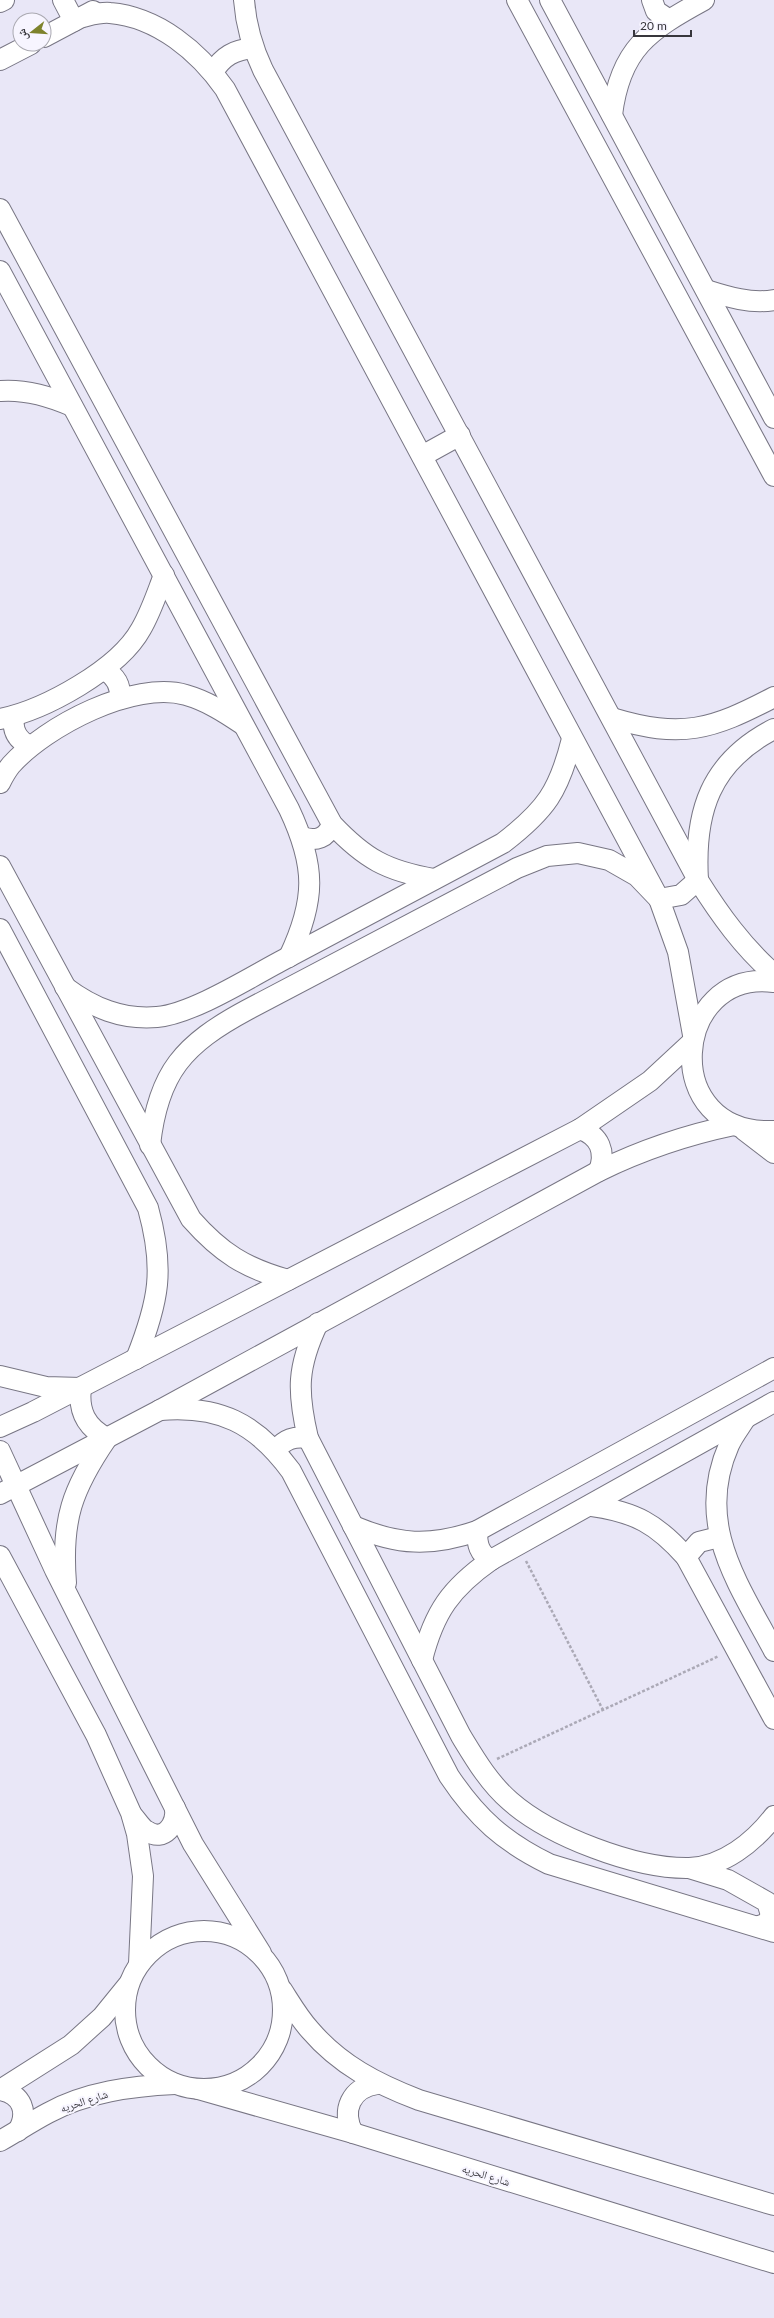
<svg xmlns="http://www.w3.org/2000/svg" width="774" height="2318" font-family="Lato,'Noto Naskh Arabic',sans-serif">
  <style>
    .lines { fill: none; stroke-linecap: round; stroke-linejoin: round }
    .minor-casing { stroke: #787684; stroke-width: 22 }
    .path { stroke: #aba9b6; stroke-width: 2.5; stroke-dasharray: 3 2; stroke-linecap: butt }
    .minor { stroke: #fff; stroke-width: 20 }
    .labels { text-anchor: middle; stroke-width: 4; stroke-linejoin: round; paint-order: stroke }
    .street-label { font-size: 11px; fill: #37363c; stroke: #f7f5ff }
  </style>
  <rect width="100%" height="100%" fill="#e9e7f7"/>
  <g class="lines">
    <defs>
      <g id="minor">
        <polyline points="63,0 74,21"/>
        <path d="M244,0C246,26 252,47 263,70L698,880C720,915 743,947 774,974"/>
        <polyline points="517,0 774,476"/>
        <polyline points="550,0 774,418"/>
        <polyline points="652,0 656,11 668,19"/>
        <polyline points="0,2 4,0"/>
        <path d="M82,17C91,15 101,12 110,13C158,17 199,52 225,89L659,899L678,952L693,1035"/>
        <polyline points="44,37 93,11"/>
        <polyline points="0,60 31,44"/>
        <path d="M213,72C223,56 234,50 253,48"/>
        <path d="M612,115C620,49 649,30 704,0"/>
        <path d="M0,209L332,824C365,859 387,871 434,879"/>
        <path d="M0,271L289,809C316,866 316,900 289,957"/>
        <path d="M706,290C728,297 751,304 774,300"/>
        <path d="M0,391C25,389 49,396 72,406"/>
        <polyline points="422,456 460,435"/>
        <path d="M104,670C116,676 121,686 120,699"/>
        <path d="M14,716C12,730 17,740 30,746"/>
        <path d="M612,718C682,739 711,730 774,697"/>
        <path d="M0,719C45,710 119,669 141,629C151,612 157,593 164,575"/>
        <path d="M0,783C3,777 7,770 11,765C46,726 134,680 186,695C207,701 224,712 242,724"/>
        <path d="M302,837C316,842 327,838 332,824"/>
        <path d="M0,866L191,1219C221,1253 245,1268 288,1280"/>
        <path d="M0,929L148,1208C165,1269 159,1301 136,1359"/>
        <path d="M774,982C672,968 657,1136 774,1131"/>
        <path d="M65,987C93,1008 122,1020 157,1017C192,1014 249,978 281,961C355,922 429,882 503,843C546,810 559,791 572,739"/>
        <path d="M580,1129C600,1136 606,1152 599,1171"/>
        <polyline points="744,1130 774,1153"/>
        <path d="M150,1145C158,1072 184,1044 247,1010L517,868L547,856L578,853L609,860L637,876L659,899L681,895L698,880C694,812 710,762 774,729"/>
        <path d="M318,1323C297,1367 297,1391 308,1438L461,1736C475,1759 489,1783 510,1801C550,1836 635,1869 689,1868C723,1867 754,1842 774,1816"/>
        <path d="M0,1376L46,1387L81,1388C78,1411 86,1427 107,1438C72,1489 61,1520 66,1583"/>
        <path d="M160,1410C219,1405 256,1423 291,1471L449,1776C477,1818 504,1842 549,1864L774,1932"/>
        <path d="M745,1419C740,1427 733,1436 729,1445C694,1524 738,1583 774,1651"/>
        <polyline points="0,1427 33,1412 580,1129 650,1081 691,1043"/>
        <path d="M276,1450C285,1439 294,1436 308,1438"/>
        <polyline points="0,1451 55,1570 193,1844 261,1953"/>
        <path d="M0,1494L160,1410L599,1171C642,1150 686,1135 734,1125"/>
        <path d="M592,1506C635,1512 657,1524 686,1557L774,1719"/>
        <path d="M353,1526C398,1545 430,1547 477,1531L774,1368"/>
        <path d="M477,1531C477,1544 479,1554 491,1560"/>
        <polyline points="0,1556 96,1735 131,1813 137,1834 143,1876 139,1964"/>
        <polyline points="686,1557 699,1542 719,1537"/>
        <path d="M422,1660C434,1612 451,1588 491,1560L774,1402"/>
        <path d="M132,1815C137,1820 141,1828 147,1831C164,1843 177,1824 175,1808"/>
        <polyline points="689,1868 728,1880 767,1902 771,1915 767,1923 759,1926"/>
        <circle cx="204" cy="2010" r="79"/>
        <path d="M282,1990C291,2004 299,2018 310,2030C340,2065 377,2084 419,2100L774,2205"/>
        <polyline points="198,2089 353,2133 774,2263"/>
        <polyline points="0,2090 71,2045 102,2017 128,1985"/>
        <path d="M0,2090C22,2094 29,2112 18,2131"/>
        <path d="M353,2133C341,2110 351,2088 377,2084"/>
        <path d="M0,2141C16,2132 31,2122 48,2113C86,2092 132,2086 175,2084"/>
      </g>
    </defs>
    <use href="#minor" class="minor-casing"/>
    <g class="path">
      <polyline points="526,1561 603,1710"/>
      <polyline points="497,1759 719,1656"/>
    </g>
    <use href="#minor" class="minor"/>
  </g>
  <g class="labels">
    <g class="street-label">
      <text transform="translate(84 2101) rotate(-18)" y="4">شارع الحريه</text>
      <text transform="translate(486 2175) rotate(17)" y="4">شارع الحريه</text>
    </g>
  </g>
  <g transform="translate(32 32) rotate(253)"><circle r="19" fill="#f7f5ff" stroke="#aaa9b1"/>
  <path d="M0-3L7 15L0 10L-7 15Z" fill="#7e832d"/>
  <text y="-6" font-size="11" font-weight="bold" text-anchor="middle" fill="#37363c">ش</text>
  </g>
  <path d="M634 30v6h57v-6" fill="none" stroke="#37363c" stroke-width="2"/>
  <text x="640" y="30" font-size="12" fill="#37363c" stroke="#f7f5ff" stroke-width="3" paint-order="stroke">20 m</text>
</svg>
